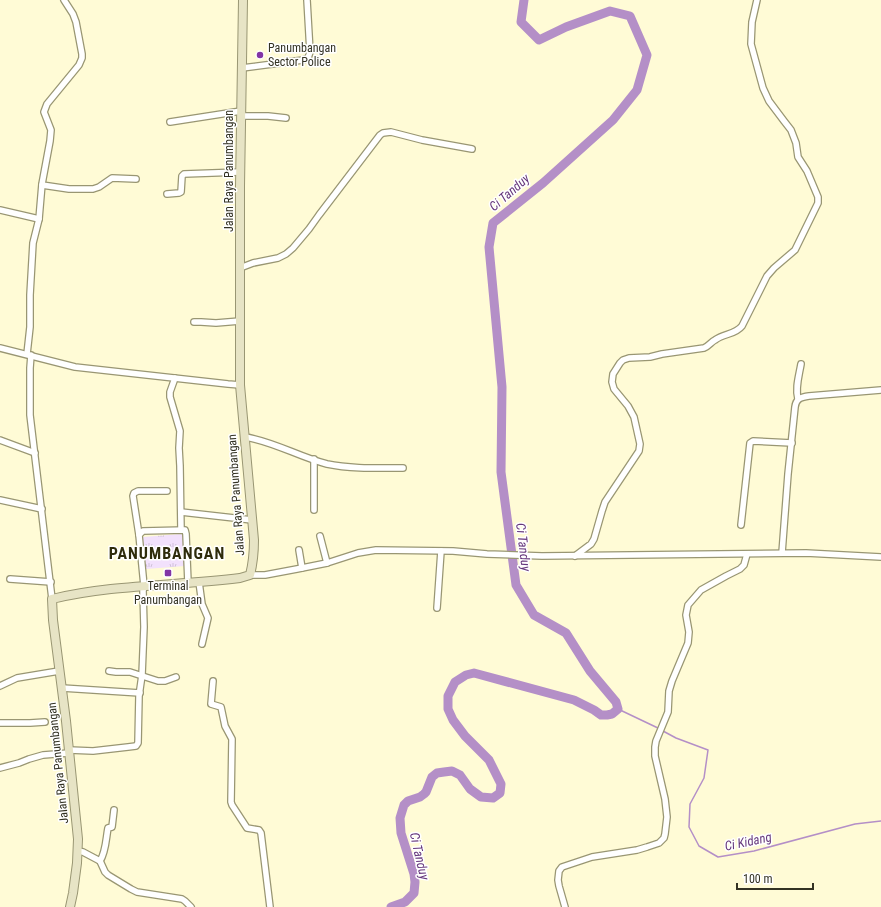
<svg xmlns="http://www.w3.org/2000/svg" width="881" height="907" font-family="'Roboto Condensed',sans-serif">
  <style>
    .grass { fill: url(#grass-tufts) }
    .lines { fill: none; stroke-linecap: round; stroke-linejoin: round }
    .stream { stroke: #b48fc7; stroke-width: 1.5 }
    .river { stroke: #b48fc7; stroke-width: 9 }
    .minor-casing { stroke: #999673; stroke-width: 8 }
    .secondary-casing { stroke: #999673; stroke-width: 10 }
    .minor { stroke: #fff; stroke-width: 5.5 }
    .secondary { stroke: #e7e4c5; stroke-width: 8 }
    .poi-dot { fill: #8234a5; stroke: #fff; stroke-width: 1.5 }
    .labels { text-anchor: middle; stroke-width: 3; stroke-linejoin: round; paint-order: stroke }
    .poi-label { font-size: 12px; fill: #333223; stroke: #fff; text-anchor: start }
    .street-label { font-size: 12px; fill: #333223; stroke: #fff }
    .water-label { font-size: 13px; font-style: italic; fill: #65377c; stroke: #fff }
    .district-label { font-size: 16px; font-weight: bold; letter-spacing: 1px; fill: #2e2b0b; stroke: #fff }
  </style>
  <defs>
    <pattern id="grass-tufts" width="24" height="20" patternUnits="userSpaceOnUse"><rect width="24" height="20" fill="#f2e1fc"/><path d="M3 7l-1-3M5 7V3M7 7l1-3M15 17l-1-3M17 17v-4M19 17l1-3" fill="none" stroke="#d0c2d8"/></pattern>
  </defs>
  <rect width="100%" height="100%" fill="#fffbd6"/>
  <polygon class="grass" points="181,534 184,536 186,565 185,566 146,569 145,567 143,539 143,537"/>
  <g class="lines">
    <g class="stream">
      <polyline points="618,709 660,729"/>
      <polyline points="663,731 676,738 708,750 704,778 690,804 689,827 699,846 718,857 754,851 855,824 881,821"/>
    </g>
    <polyline class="river" points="391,907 405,902 414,893 415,882 414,874 401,833 400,818 404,805 408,801 420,797 424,794 426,792 432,777 437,773 444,772 452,771 460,775 470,789 481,797 493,798 500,793 501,784 489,760 465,736 453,720 448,709 448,696 455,682 466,675 474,673 574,700 594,710 601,715 607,715 612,714 618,709 616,702 590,671 566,633 534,615 516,585 501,472 502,387 489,247 493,223 543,183 613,120 637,90 647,55 630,16 610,11 566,27 539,40 521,22 524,0"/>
    <defs>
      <g id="minor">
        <polyline points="242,68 303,60 308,58 310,52 307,0"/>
        <polyline points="241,116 268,116 286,118"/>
        <polyline points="170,122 241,111"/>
        <polyline points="42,185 69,189 93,189 99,187 112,178 136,179"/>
        <polyline points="167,194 179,193 181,192 182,176 184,174 240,172"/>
        <polyline points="0,210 39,219"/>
        <polyline points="240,268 253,263 278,258 286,254 293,248 309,229 319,215 380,135 383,133 391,132 422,140 472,149"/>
        <polyline points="194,322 201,322 216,323 240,321"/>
        <polyline points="0,348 75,367 228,384 240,385"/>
        <polyline points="27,354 30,327 30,295 33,243 39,219 42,184 50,141 51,130 44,112 47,104 79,65 82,58 82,54 76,22 73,14 64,0"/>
        <polyline points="31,355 30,368 30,415 52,599"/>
        <polyline points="175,378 170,392 170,397 180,431 179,448 180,466 181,530"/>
        <path d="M798,399C795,388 799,376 801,364"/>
        <path d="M245,437C273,441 299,457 327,464C351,469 378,468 403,468"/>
        <polyline points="0,440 35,453"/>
        <polyline points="0,500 42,509"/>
        <polyline points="314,510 314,459"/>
        <polyline points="181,512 252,520"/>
        <polyline points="741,525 750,443 753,441 792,443"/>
        <polyline points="139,535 133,496 134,493 138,491 167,491"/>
        <polyline points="320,536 327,563"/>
        <polyline points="299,550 302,568"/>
        <path d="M782,553L788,474L795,407C796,398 802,397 809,396L881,390"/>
        <path d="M575,556L591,544L594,539L602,511L605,502L639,451L640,444L634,417L628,406L614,389L612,382L613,374L620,363L623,360L629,358L650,357L662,354L704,348C709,346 711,342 715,340C724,333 735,335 742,326L767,276L774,268L795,250L818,203V197L807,171L798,157L796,143L791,130L784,121L769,101L763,88L751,44L752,22L757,0"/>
        <polyline points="250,575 265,575 297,569 327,563 358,553 376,550 453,551 487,554 542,556 806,553 881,557"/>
        <polyline points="10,579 51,582"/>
        <polyline points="199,582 202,604 208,618 202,644"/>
        <polyline points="437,608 441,551"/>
        <polyline points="109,671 116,672 130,672 158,681 165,681 176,677"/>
        <polyline points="213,681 211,704 221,707 225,726 232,739 231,802 232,805 247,828 259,830 261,833 270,907"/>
        <polyline points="0,686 17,678 59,671"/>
        <polyline points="62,688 140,693"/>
        <polyline points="0,723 30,723 45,722"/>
        <polyline points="69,750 93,751 128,747 136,746 138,743 139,696 142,675 144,627 143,591 144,586 139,535 143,531 185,530 186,534 188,583"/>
        <polyline points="0,768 19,763 29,759 43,755 69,753"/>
        <path d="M78,851L83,852L100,861C106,852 106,838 108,828L112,827L114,810"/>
        <polyline points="100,861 105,872 108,875 131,889 137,892 182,899 185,901 191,907"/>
        <polyline points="565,907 559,886 558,880 559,871 562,867 592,857 637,850 647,847 659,843 664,838 665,834 667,817 665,799 655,756 655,747 656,741 668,712 669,691 672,681 688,643 689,632 686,615 688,605 701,590 726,576 740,569 744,565 747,554"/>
      </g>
      <path id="secondary" d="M70,907L73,893L77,863L78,839L66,721L53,620L52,599C114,584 178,586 240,578L250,575C253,563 254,552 254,540L240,385V186L243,0"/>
    </defs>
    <use href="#minor" class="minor-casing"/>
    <use href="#secondary" class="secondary-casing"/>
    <use href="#minor" class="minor"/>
    <use href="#secondary" class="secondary"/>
  </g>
  <g class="poi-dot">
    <circle cx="260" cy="55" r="4"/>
    <rect x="164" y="569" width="8" height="8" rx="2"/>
  </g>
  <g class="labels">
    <g class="poi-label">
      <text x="268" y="52">Panumbangan<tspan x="268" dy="14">Sector Police</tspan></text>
      <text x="168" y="590" text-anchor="middle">Terminal<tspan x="168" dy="14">Panumbangan</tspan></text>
    </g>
    <g class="street-label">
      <text transform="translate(229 171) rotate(-90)" y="4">Jalan Raya Panumbangan</text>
      <text transform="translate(236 495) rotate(-94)" y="4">Jalan Raya Panumbangan</text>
      <text transform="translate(58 763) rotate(-96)" y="4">Jalan Raya Panumbangan</text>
    </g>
    <g class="water-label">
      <text transform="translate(509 192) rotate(-41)" y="5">Ci Tanduy</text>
      <text transform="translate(524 547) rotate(83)" y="5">Ci Tanduy</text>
      <text transform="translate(748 841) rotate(-12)" y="5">Ci Kidang</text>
      <text transform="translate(420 856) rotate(77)" y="5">Ci Tanduy</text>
    </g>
    <g class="district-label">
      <text x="167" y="559">PANUMBANGAN</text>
    </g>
  </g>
  <path d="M737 883v6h76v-6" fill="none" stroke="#333223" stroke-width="2"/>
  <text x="743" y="883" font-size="12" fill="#333223" stroke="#ffffff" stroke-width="3" paint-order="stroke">100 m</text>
</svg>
